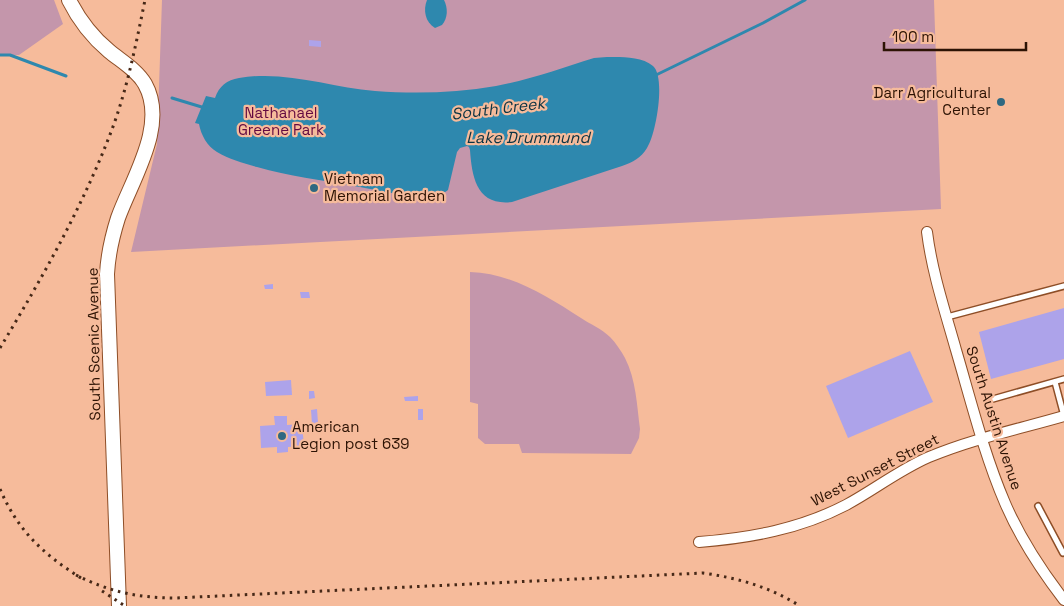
<svg xmlns="http://www.w3.org/2000/svg" width="1064" height="606" font-family="'Space Grotesk',sans-serif">
  <style>
    .green { fill: #c496ab }
    .water { fill: #2e88ae }
    .lines { fill: none; stroke-linecap: round; stroke-linejoin: round }
    .stream { stroke: #2e88ae; stroke-width: 3 }
    .building { fill: #ada3ea }
    .service-casing { stroke: #8e4e27; stroke-width: 8 }
    .minor-casing { stroke: #8e4e27; stroke-width: 12 }
    .secondary-casing { stroke: #8e4e27; stroke-width: 16 }
    .service { stroke: #fff; stroke-width: 5 }
    .minor { stroke: #fff; stroke-width: 10 }
    .secondary { stroke: #fff; stroke-width: 14 }
    .rail { stroke: #462817; stroke-width: 3; stroke-dasharray: 2.5 5; stroke-linecap: butt }
    .poi-dot { fill: #2f6881; stroke: #f6bb9b; stroke-width: 2 }
    .labels { text-anchor: middle; stroke-width: 4.5; stroke-linejoin: round; paint-order: stroke }
    .poi-label { font-size: 15px; fill: #2d1304; stroke: #f6bb9b; text-anchor: start }
    .park-label { font-size: 15px; fill: #640a41; stroke: #f6bb9b }
    .street-label { font-size: 15px; fill: #2d1304; stroke: #f6bb9b }
    .water-label { font-size: 16px; font-style: italic; fill: #0b3343; stroke: #f6bb9b }
  </style>
  <rect width="100%" height="100%" fill="#f6bb9b"/>
  <g class="green">
    <polygon points="0,0 54,0 63,24 19,55 0,55"/>
    <polygon points="162,0 934,0 941,209 131,252 157,144"/>
    <path d="M470,272C511,273 547,296 581,318C590,324 602,329 610,337C616,343 621,351 625,358C636,379 637,406 640,429L639,438L631,454L522,453L519,444H485L478,438V404L470,402Z"/>
  </g>
  <g class="water">
    <path d="M427,0H444C448,8 448,18 442,25L435,28C425,22 423,10 427,0Z"/>
    <path d="M607,57C621,57 641,56 653,66C666,77 656,135 647,148C641,158 633,162 622,166L512,202C477,206 472,178 470,150L469,147L467,146L460,148L457,152L448,190C432,205 375,189 354,186C321,180 289,176 257,167C243,163 229,159 217,152C207,146 201,135 199,124L195,123L206,96L215,98C219,86 227,80 239,78C285,70 330,87 375,91C415,94 456,93 496,86C529,80 562,68 594,58Z"/>
  </g>
  <g class="lines">
    <g class="stream">
      <polyline points="0,55 10,55 66,76"/>
      <polyline points="656,75 763,23 805,0"/>
      <polyline points="172,98 205,108"/>
    </g>
  </g>
  <g class="building">
    <polygon points="309,40 321,41 321,47 309,46"/>
    <polygon points="273,284 273,289 265,289 264,285"/>
    <polygon points="300,292 309,292 310,298 301,298"/>
    <polygon points="1064,308 1064,359 991,379 979,332"/>
    <polygon points="910,351 933,402 848,438 826,386"/>
    <polygon points="291,380 292,395 266,396 265,382"/>
    <polygon points="309,391 314,391 315,398 309,399"/>
    <polygon points="418,396 418,401 405,401 404,397"/>
    <polygon points="317,409 318,423 312,424 311,410"/>
    <rect x="418" y="409" width="5" height="11"/>
    <polygon points="274,416 287,416 287,425 302,424 304,446 288,447 288,452 277,453 277,447 261,448 260,426 275,425"/>
  </g>
  <g class="lines">
    <defs>
      <g id="service">
        <polyline points="947,317 1064,286"/>
        <polyline points="1055,382 1064,416"/>
        <polyline points="993,399 1064,379"/>
        <polyline points="1038,506 1063,553"/>
      </g>
      <g id="minor">
        <path d="M927,232C932,272 945,311 956,350C971,401 984,454 1005,503C1020,538 1041,570 1064,600"/>
        <path d="M699,542C750,538 800,529 846,505C874,490 899,470 929,457C972,439 1019,429 1064,416"/>
      </g>
      <path id="secondary" d="M69,0C79,20 91,36 109,51C121,61 137,70 145,84C168,125 132,179 118,218C112,237 108,255 107,274L119,606"/>
    </defs>
    <use href="#service" class="service-casing"/>
    <use href="#minor" class="minor-casing"/>
    <use href="#secondary" class="secondary-casing"/>
    <use href="#service" class="service"/>
    <use href="#minor" class="minor"/>
    <use href="#secondary" class="secondary"/>
    <g class="rail">
      <path d="M0,348C42,278 82,208 111,132C127,90 136,44 145,0"/>
      <path d="M0,489C18,531 43,554 81,578"/>
      <path d="M76,575C110,592 138,598 176,598L703,573C738,578 770,587 800,606"/>
      <polyline points="102,591 125,606"/>
    </g>
  </g>
  <g class="poi-dot">
    <circle cx="1001" cy="102" r="5"/>
    <circle cx="314" cy="188" r="5"/>
    <circle cx="282" cy="436" r="5"/>
  </g>
  <g class="labels">
    <g class="poi-label">
      <text x="991" y="98" text-anchor="end">Darr Agricultural<tspan x="991" dy="17">Center</tspan></text>
      <text x="324" y="184">Vietnam<tspan x="324" dy="17">Memorial Garden</tspan></text>
      <text x="292" y="432">American<tspan x="292" dy="17">Legion post 639</tspan></text>
    </g>
    <g class="park-label">
      <text x="281" y="118">Nathanael<tspan x="281" dy="17">Greene Park</tspan></text>
    </g>
    <g class="street-label">
      <text transform="translate(94 344) rotate(-91)" y="5">South Scenic Avenue</text>
      <text transform="translate(994 418) rotate(72)" y="5">South Austin Avenue</text>
      <text transform="translate(875 470) rotate(-27)" y="5">West Sunset Street</text>
    </g>
    <g class="water-label">
      <text transform="translate(498 108) rotate(-7)" y="6">South Creek</text>
      <text x="528" y="143">Lake Drummund</text>
    </g>
  </g>
  <path d="M884 42v8h142v-8" fill="none" stroke="#2d1304" stroke-width="2.5"/>
  <text x="892" y="42" font-size="15" fill="#2d1304" stroke="#f6bb9b" stroke-width="4" paint-order="stroke">100 m</text>
</svg>
